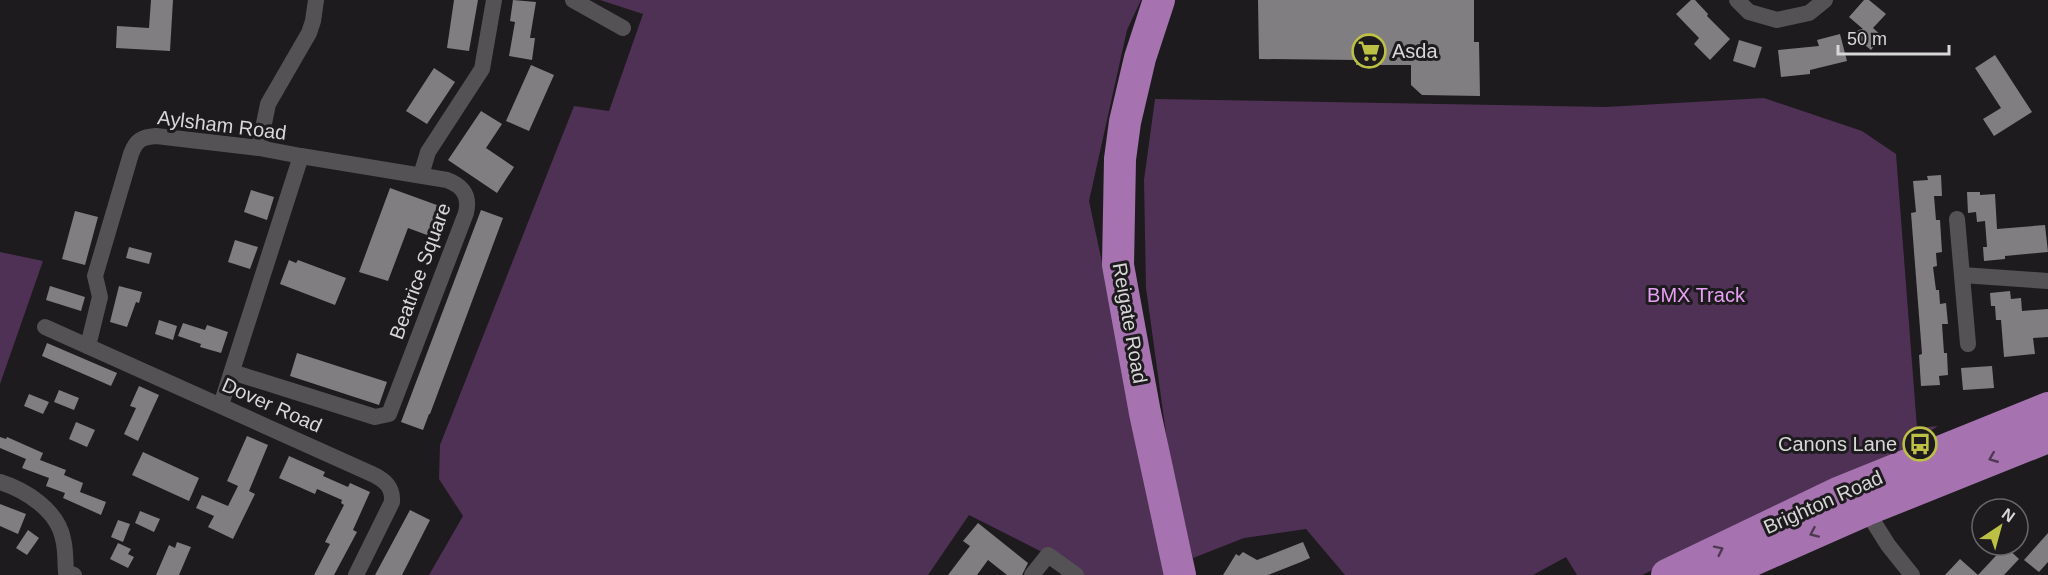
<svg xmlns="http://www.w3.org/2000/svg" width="2048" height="575" font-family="Helvetica,sans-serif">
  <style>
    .green { fill: #4f3155 }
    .building { fill: #807e80 }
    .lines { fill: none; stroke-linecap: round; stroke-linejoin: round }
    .street { stroke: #545255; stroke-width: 16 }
    .highway { stroke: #a673b0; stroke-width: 32 }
    .oneway { stroke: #4d3a50 }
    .labels { text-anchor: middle; stroke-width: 6; stroke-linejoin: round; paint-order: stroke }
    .poi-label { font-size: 20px; fill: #d8d7d8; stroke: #1d1b1d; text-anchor: start }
    .street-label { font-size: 20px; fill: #d8d7d8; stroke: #1d1b1d }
    .park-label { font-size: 20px; fill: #e7a0f4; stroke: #1d1b1d }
  </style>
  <rect width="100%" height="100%" fill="#1d1b1d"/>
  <g class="green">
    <polygon points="600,0 1141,0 1127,30 1089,201 1167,570 1165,575 1076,575 1048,555 969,515 928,575 429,575 463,516 439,479 440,445 574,106 609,111 643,14"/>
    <polygon points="1764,98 1862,131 1896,154 1917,428 1938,426 1888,459 1642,575 1577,575 1566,557 1533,575 1345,575 1306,529 1244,538 1193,558 1169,455 1146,288 1144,180 1155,99 1606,107"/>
    <polygon points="0,252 43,261 0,384"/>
  </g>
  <g class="building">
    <polygon points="151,0 173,0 170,51 116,48 117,26 149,28"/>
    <polygon points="454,0 478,0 469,51 447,48"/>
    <polygon points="513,0 536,2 530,38 535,38 532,60 509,56 515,22 510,21"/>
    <polygon points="1258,0 1474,0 1474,42 1479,42 1480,96 1422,95 1411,85 1411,65 1356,65 1356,60 1259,59"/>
    <polygon points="1691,0 1695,0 1708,14 1707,16 1730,39 1710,60 1694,44 1699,38 1676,14"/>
    <polygon points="1864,0 1869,0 1886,14 1873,28 1882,36 1871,50 1849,32 1863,29 1849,17"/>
    <polygon points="1840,34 1847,61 1810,70 1810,74 1781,77 1778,50 1819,46 1817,40"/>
    <polygon points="1739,40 1762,47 1755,68 1733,61"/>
    <polygon points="1995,55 2032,112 1994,136 1983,119 2001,108 1975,68"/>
    <polygon points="531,65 554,75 529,131 506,121"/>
    <polygon points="434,68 455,82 427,124 406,111"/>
    <polygon points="481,111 502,124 486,148 514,167 497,193 448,160"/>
    <polygon points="1941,175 1942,196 1934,196 1936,220 1940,220 1942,252 1936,253 1937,266 1933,267 1936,290 1939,290 1940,304 1946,303 1948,324 1942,324 1944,353 1947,353 1948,375 1939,376 1940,385 1921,386 1919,355 1922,354 1911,213 1916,212 1913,181 1928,180 1927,176"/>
    <polygon points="390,188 445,208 435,238 408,228 388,281 359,272"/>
    <polygon points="251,190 274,197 267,220 244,212"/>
    <polygon points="1967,192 1980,192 1980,195 1995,194 1997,229 2045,225 2048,252 2005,256 2005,259 1984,261 1983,247 1987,247 1985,221 1977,222 1976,212 1968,213"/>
    <polygon points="481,210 503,218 430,414 429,414 423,430 401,422"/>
    <polygon points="75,211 98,217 85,265 62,259"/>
    <polygon points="235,240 258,247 250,269 228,262"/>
    <polygon points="129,247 152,253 149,264 126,258"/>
    <polygon points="289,260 296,263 298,260 346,278 335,305 280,284"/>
    <polygon points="50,286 85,297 81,311 46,300"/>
    <polygon points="119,286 142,292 139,303 136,302 127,327 110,322"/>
    <polygon points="2010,291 2011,299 2021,298 2022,311 2048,309 2048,337 2033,338 2035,354 2004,357 2001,320 1996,320 1995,306 1991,306 1990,293"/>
    <polygon points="159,320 177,326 173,340 155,334"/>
    <polygon points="183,323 205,330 207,325 228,332 221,353 200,347 201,344 178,336"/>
    <polygon points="47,343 117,373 111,386 42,356"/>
    <polygon points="297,353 387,382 379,405 290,376"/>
    <polygon points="1992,366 1994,388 1963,390 1961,368"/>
    <polygon points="139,386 159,395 138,441 124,434 136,408 130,406"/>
    <polygon points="59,390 79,398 74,410 54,402"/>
    <polygon points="29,394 49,402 43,414 24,406"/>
    <polygon points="76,422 95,430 87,447 69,439"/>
    <polygon points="247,436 268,445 249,491 255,494 233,539 208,527 214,516 196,508 202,495 228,506 238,486 227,481"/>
    <polygon points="0,437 6,439 7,437 43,453 40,460 66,470 64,475 83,483 80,492 106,502 101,515 63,498 65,493 46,486 49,478 22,468 26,459 0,448"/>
    <polygon points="143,452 199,478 189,501 132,475"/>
    <polygon points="289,456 325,472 323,476 348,487 350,483 370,492 353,530 357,532 334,575 314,575 330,544 325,542 344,505 341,503 342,500 317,489 315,494 279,478"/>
    <polygon points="0,504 26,514 18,534 0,526"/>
    <polygon points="410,510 430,520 402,575 375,575"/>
    <polygon points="140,511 160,519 154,532 135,523"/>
    <polygon points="118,520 130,524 123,542 111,537"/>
    <polygon points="978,523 1028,563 1022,575 1007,575 988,560 977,575 948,575 970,546 963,541"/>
    <polygon points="28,530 39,538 27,555 16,548"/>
    <polygon points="2048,533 2048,562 2039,572 2024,560"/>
    <polygon points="177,542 191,547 179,575 156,575 169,545 175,548"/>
    <polygon points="1303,542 1310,558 1301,562 1268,575 1223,575 1236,554 1239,556 1243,552 1257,560"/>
    <polygon points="118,543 131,549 128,554 134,557 128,568 110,559"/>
    <polygon points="2005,546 2019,559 2004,575 1978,575"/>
    <polygon points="1960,559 1978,575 1945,575"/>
  </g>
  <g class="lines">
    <g class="street">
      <polyline points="573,0 623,28"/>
      <polyline points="1737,0 1749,12 1777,20 1809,13 1825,0"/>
      <polyline points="259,148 268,104 309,33 313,21 316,0"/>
      <polyline points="421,175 428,152 482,69 494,0"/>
      <polyline points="1957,219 1968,344"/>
      <polyline points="1962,275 2048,281"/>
      <path d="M45,327L372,474C385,480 393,487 392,502L356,575"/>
      <path d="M88,346L100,297L95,276L131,154C136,140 142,137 156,136L259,148L301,156"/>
      <path d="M221,405L301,156L447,180C463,186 470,196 466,213L389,414L375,417L232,372"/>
      <path d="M0,482C26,490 58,511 63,539C66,550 65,561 66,572L74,575"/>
      <polyline points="1866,510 1888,545 1912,575"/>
      <polyline points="1032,575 1048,555 1076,575"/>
    </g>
    <g class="highway">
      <polyline points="1159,0 1140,58 1125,122 1120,159 1118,265 1145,413 1180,575"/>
      <polyline points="1667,575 1840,492 2048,408"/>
      <polyline points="1719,575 1866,510 2048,437"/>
    </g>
  </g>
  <defs><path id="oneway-chevron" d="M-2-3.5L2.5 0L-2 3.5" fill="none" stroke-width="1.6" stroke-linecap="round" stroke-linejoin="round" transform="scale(1.5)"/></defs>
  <g class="oneway">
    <use href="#oneway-chevron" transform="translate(1993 458) rotate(158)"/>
    <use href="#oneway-chevron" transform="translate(1814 533) rotate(156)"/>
    <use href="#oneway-chevron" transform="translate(1719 550) rotate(-26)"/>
  </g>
  <defs>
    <symbol id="supermarket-ring" viewBox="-11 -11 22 22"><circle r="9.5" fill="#1d1b1d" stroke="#bcc044" stroke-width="1.5"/><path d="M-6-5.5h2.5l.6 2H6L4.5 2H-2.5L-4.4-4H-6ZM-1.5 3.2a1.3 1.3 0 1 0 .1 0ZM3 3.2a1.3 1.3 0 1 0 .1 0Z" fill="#bcc044"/></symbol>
    <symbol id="bus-ring" viewBox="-11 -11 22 22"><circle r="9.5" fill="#1d1b1d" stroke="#bcc044" stroke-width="1.5"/><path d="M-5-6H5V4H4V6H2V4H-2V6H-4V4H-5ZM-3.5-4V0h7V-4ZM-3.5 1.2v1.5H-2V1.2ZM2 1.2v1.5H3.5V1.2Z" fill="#bcc044"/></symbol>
  </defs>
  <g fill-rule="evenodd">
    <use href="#supermarket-ring" x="1350" y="32" width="38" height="38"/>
    <use href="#bus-ring" x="1901" y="425" width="38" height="38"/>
  </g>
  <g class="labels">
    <g class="poi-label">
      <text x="1392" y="58">Asda</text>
      <text x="1897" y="451" text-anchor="end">Canons Lane</text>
    </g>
    <g class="street-label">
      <text transform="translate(222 125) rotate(7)" y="7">Aylsham Road</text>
      <text transform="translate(420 271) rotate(-70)" y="7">Beatrice Square</text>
      <text transform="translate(1130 323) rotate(80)" y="7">Reigate Road</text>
      <text transform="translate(272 405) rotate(24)" y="7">Dover Road</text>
      <text transform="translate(1823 502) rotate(-24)" y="7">Brighton Road</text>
    </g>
    <g class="park-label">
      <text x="1696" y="302">BMX Track</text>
    </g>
  </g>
  <g transform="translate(2000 527) rotate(36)"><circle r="28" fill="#1d1b1d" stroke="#686668" stroke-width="1.5"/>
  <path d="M0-4.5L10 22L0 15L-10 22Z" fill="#bcc044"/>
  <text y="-9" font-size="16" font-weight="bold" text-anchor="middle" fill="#d8d7d8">N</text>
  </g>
  <path d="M1838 45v9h111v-9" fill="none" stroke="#d8d7d8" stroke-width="3"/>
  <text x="1847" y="45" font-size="18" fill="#d8d7d8" stroke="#1d1b1d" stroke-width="4.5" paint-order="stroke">50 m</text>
</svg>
